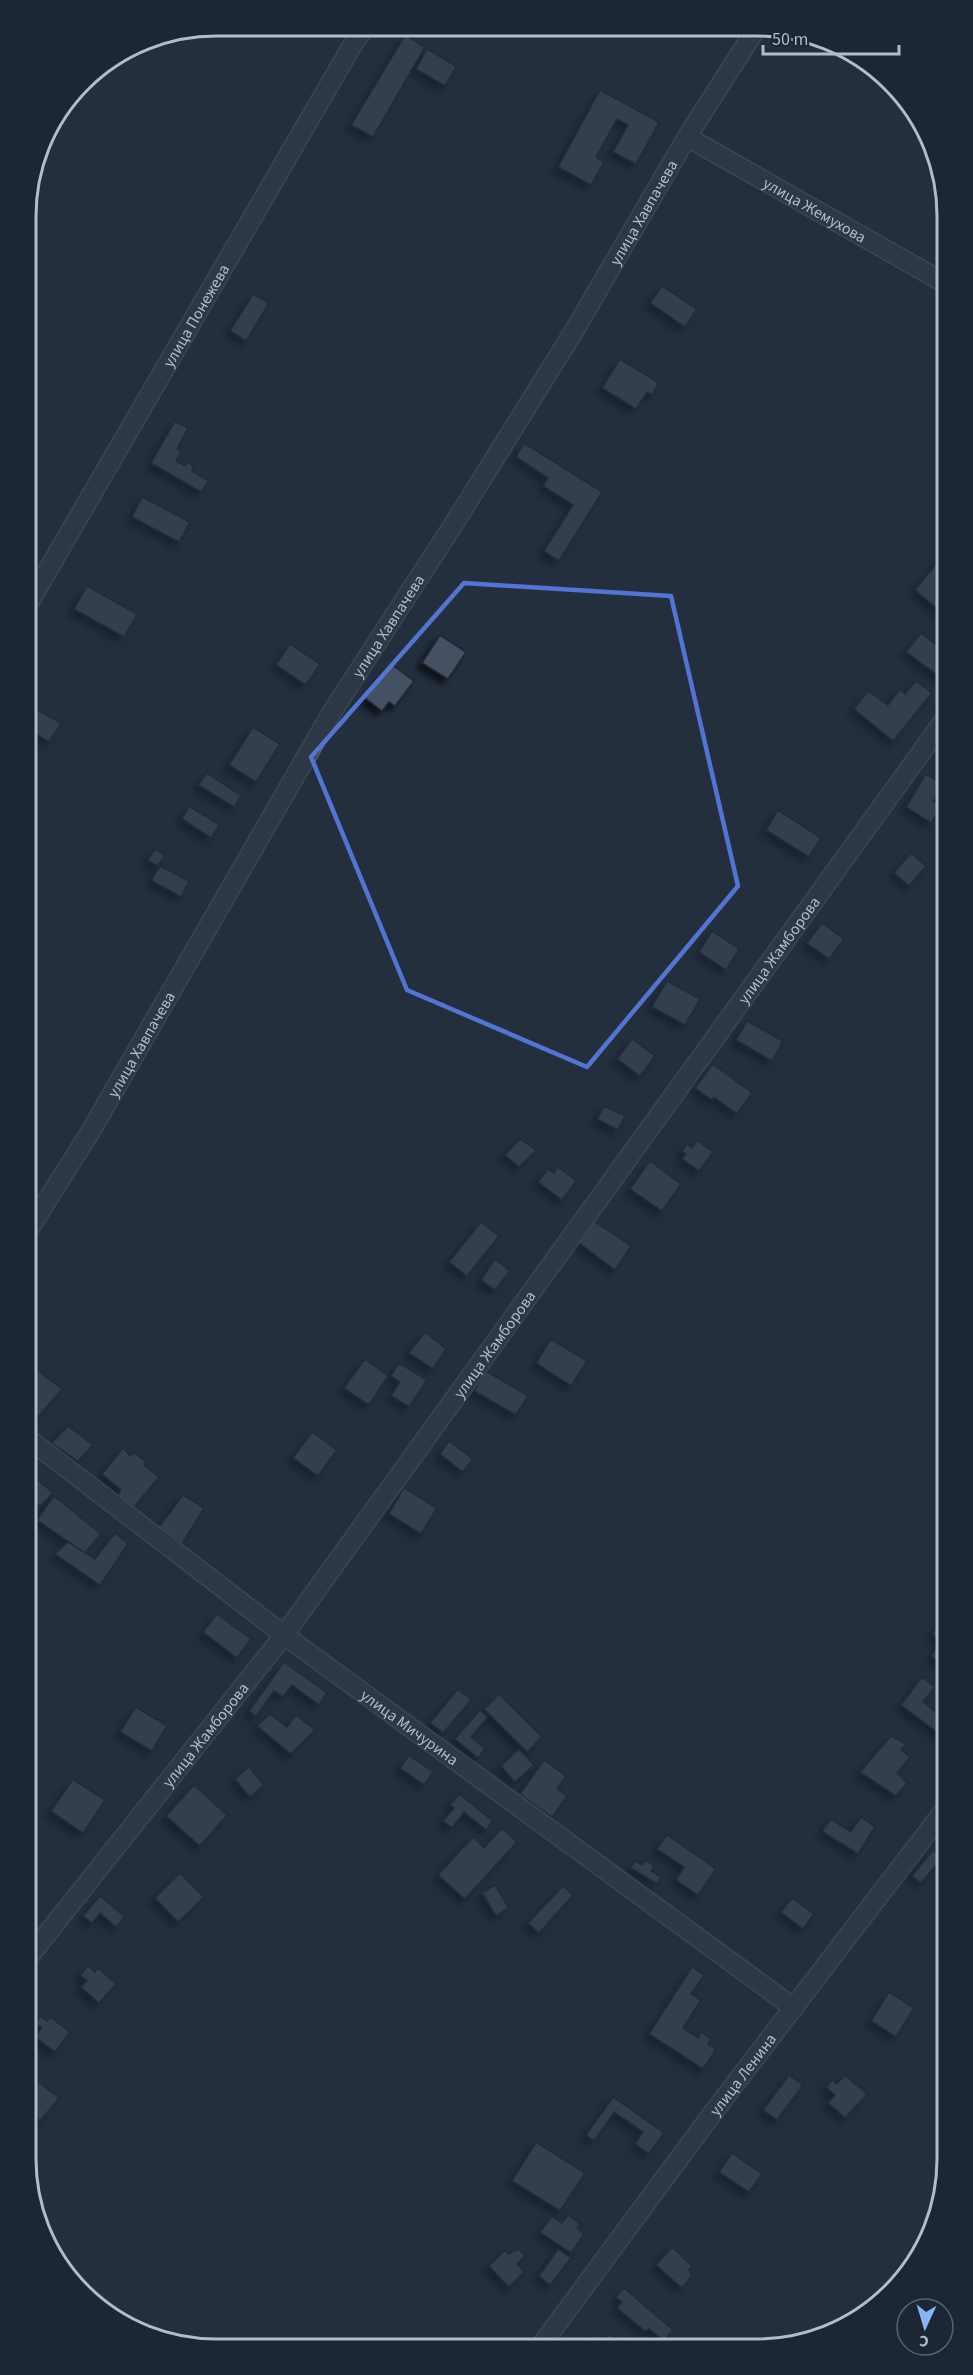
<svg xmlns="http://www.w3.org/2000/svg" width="973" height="2375" font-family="'Source Sans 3',sans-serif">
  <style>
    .building { fill: #455162; stroke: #1f2835; stroke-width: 1.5; filter: url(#shadow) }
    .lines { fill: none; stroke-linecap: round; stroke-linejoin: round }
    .street-casing { stroke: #565f6c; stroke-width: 21 }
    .street { stroke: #38414e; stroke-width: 18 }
    .marked { fill: none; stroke: #5274d3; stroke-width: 4.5; stroke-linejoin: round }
    .labels { text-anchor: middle; stroke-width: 6; stroke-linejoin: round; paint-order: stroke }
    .street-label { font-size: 16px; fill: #b4bcc9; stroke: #1d2633 }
    .rim { fill: none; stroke: #b4bcc9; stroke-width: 3 }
  </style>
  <defs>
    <filter id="shadow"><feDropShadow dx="-5.5" dy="5.5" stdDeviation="3" flood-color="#0009"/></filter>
  </defs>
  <rect width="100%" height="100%" fill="#242f3e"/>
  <g class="building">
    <polygon points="405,35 425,47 373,137 351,125"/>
    <polygon points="427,49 456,66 445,86 416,69"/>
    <polygon points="600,90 659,122 636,164 613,152 628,125 617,119 596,157 604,162 591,185 558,167"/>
    <polygon points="662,286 697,309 685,327 650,303"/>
    <polygon points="253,294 269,303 246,341 230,331"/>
    <polygon points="620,359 659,383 652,395 647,392 636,409 602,388"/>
    <polygon points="175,421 188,428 177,449 181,452 176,461 185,466 188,462 193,466 192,471 209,481 201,492 151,463"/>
    <polygon points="524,443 602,492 559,561 544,551 573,505 543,486 548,478 516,457"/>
    <polygon points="142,497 190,522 179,542 132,517"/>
    <polygon points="940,559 942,560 942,613 915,590"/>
    <polygon points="87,586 137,614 124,637 74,609"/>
    <polygon points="921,633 943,650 943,679 906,652"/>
    <polygon points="440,635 466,652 448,679 422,663"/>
    <polygon points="290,644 320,664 306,685 276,665"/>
    <polygon points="391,664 414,681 395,706 389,702 382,711 365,698"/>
    <polygon points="916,681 932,693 893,741 854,709 868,691 888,705 900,689 905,694"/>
    <polygon points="27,704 61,723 49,742 28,729"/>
    <polygon points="253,727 280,744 256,782 229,765"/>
    <polygon points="207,773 241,796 234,807 198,785"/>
    <polygon points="926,774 943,784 933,801 941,807 931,823 906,807"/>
    <polygon points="189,806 220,825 211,838 182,819"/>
    <polygon points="778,810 821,838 809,857 766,830"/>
    <polygon points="155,849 165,856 157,866 148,860"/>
    <polygon points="911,853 926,866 909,886 894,873"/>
    <polygon points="160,866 189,881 181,897 151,880"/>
    <polygon points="822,923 844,939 829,959 807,943"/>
    <polygon points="712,931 739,949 726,970 699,952"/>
    <polygon points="667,981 700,999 685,1025 652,1007"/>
    <polygon points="747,1021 783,1041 772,1061 736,1040"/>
    <polygon points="632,1039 655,1056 640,1076 617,1059"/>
    <polygon points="713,1064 752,1093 737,1114 714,1097 712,1100 695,1088"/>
    <polygon points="604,1106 625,1116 618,1130 597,1119"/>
    <polygon points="520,1139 536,1150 519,1167 505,1155"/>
    <polygon points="697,1140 713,1152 699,1171 682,1159 686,1154 682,1151 687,1144 692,1148"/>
    <polygon points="650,1161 681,1184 662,1211 630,1189"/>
    <polygon points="558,1167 576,1181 562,1200 538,1182 548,1169 554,1173"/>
    <polygon points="594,1221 631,1246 615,1270 578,1242"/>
    <polygon points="481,1222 499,1236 467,1276 449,1262"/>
    <polygon points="495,1259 510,1271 495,1290 481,1280"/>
    <polygon points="425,1332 446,1349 433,1369 409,1353"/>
    <polygon points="551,1339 587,1361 571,1386 536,1363"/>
    <polygon points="365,1359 388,1376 369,1405 344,1388"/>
    <polygon points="399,1363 427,1380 409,1407 391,1396 400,1382 391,1376"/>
    <polygon points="29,1364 62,1389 39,1416 30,1410 29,1391 35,1383 29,1380"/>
    <polygon points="486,1371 528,1396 516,1415 474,1391"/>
    <polygon points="68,1426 93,1445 78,1461 52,1443"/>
    <polygon points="312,1432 337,1450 318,1476 293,1458"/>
    <polygon points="449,1441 473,1459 463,1472 440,1454"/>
    <polygon points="123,1448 130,1456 135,1453 145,1461 144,1465 159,1477 133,1508 116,1498 121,1490 102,1474"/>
    <polygon points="34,1477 53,1493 40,1506 30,1498 30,1481"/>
    <polygon points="404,1488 437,1508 421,1534 389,1514"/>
    <polygon points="183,1495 204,1508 182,1544 159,1527"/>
    <polygon points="54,1496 101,1534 85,1553 37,1520"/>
    <polygon points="115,1533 128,1544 100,1585 55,1554 68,1542 95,1559"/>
    <polygon points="217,1614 251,1639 237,1658 203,1632"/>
    <polygon points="945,1617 946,1667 931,1656 942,1641 932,1634"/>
    <polygon points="284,1662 327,1693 319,1705 292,1685 283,1697 274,1691 256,1716 249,1711"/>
    <polygon points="922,1677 935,1687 923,1702 946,1720 946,1739 901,1705"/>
    <polygon points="458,1689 471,1700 443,1733 430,1723"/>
    <polygon points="499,1694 542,1737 527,1752 484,1709"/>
    <polygon points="136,1707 167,1726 152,1751 120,1732"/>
    <polygon points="480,1710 488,1717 471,1737 485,1749 478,1758 455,1739"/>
    <polygon points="270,1714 287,1727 296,1715 315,1730 291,1754 257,1726"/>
    <polygon points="891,1736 906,1744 901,1750 910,1757 897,1773 907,1783 896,1796 860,1772"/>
    <polygon points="519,1749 534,1765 515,1782 501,1766"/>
    <polygon points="409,1755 433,1772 424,1785 400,1768"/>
    <polygon points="544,1760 566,1776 557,1789 567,1796 552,1817 520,1794"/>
    <polygon points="249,1767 264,1785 250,1797 235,1779"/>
    <polygon points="73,1779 105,1800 83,1833 51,1811"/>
    <polygon points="194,1785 227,1815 200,1846 166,1816"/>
    <polygon points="459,1794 493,1821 486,1830 464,1812 452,1828 443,1821 454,1808 450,1805"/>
    <polygon points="861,1817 875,1827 858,1854 822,1831 831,1819 851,1832"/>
    <polygon points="502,1828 517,1842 465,1899 438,1875 473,1837 484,1848"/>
    <polygon points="667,1835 716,1869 698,1895 676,1880 684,1867 657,1849"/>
    <polygon points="933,1850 943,1857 921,1883 912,1876"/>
    <polygon points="645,1860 654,1866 651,1871 661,1877 657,1884 631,1868 635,1861 642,1865"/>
    <polygon points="180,1873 204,1897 178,1922 155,1898"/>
    <polygon points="495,1885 509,1908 496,1916 482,1893"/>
    <polygon points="563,1886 573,1895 539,1933 528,1923"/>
    <polygon points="100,1896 125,1917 116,1927 100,1913 92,1923 83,1916"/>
    <polygon points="792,1898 814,1914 803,1929 781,1912"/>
    <polygon points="88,1966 95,1972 98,1968 116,1984 99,2003 81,1987 87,1981 80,1975"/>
    <polygon points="692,1967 704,1975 691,1994 701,2000 683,2028 698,2038 701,2032 711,2039 708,2044 716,2049 703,2069 649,2034"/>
    <polygon points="889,1992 914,2008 896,2037 871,2021"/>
    <polygon points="40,2016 47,2021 50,2017 70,2032 55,2052 35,2037 42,2028 35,2023"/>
    <polygon points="789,2075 803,2085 777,2120 763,2110"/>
    <polygon points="845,2075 867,2094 845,2118 828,2103 835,2095 826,2087 832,2080 837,2084"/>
    <polygon points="32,2077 59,2098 40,2121 32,2114"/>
    <polygon points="613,2097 664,2133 649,2154 635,2144 643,2132 614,2112 594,2141 586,2135"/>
    <polygon points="536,2142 585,2173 560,2211 512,2181"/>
    <polygon points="732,2153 762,2174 749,2192 719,2172"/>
    <polygon points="568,2215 580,2224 577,2228 584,2234 571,2253 540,2232 552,2216 562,2223"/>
    <polygon points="672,2247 692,2266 689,2270 692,2275 682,2288 656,2265"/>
    <polygon points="519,2249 525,2256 517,2264 524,2272 509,2287 489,2266 505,2250 508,2254"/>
    <polygon points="558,2249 571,2258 550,2285 539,2276"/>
    <polygon points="624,2288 673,2330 664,2341 649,2329 645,2331 617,2308 622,2302 616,2297"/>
    <polygon points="597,2335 603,2339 609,2335 618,2341 616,2344 589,2344"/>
  </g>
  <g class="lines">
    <defs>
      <g id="street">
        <path id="s1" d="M687,137L941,281"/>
        <path id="s2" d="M27,606L356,39L367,26"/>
        <path id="s3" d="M29,1229L89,1134L332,712L457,519L574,331L687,137L756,29"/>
        <path id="s4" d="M30,1440L284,1635L794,2008"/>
        <path id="s5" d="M31,1954L284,1635L943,722"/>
        <path id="s6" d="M542,2344L712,2114L946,1808"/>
      </g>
    </defs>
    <use href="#street" class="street-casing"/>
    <use href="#street" class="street"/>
  </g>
  <path d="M0 0H973V2375H0ZM464,583L671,596L738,886L587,1067L407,990L311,757Z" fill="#242f3e" fill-opacity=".55" fill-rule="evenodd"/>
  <path class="marked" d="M464,583L671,596L738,886L587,1067L407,990L311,757Z"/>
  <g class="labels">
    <g class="street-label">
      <text dy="6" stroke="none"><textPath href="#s1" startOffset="147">улица Жемухова</textPath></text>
      <text dy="6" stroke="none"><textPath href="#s3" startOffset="1188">улица Хавпачева</textPath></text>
      <text dy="6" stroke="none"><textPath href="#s2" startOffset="336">улица Понежева</textPath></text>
      <text dy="6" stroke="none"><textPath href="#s3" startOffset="702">улица Хавпачева</textPath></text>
      <text dy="6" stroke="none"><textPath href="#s5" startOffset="1252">улица Жамборова</textPath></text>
      <text dy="6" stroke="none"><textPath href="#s3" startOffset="216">улица Хавпачева</textPath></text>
      <text dy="6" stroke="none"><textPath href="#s5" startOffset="766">улица Жамборова</textPath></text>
      <text dy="6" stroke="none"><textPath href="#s4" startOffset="476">улица Мичурина</textPath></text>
      <text dy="6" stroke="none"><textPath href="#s5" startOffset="280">улица Жамборова</textPath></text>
      <text dy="6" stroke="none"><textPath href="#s6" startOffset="336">улица Ленина</textPath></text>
    </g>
  </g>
  <path d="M0 0H973V2375H0ZM216 36H757A180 180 0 0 1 937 216V2159A180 180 0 0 1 757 2339H216A180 180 0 0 1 36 2159V216A180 180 0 0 1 216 36Z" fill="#1d2633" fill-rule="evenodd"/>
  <path class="rim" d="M216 36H757A180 180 0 0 1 937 216V2159A180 180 0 0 1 757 2339H216A180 180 0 0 1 36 2159V216A180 180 0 0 1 216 36Z"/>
  <g transform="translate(925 2327) rotate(184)"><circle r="28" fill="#1d2633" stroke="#59626f" stroke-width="1.5"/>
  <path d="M0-4.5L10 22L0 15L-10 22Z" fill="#8ab4f8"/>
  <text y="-9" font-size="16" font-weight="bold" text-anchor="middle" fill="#b4bcc9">С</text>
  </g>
  <path d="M763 45v9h136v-9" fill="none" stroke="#b4bcc9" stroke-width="3"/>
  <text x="772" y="45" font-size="18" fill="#b4bcc9" stroke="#1d2633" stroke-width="4.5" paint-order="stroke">50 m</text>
</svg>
